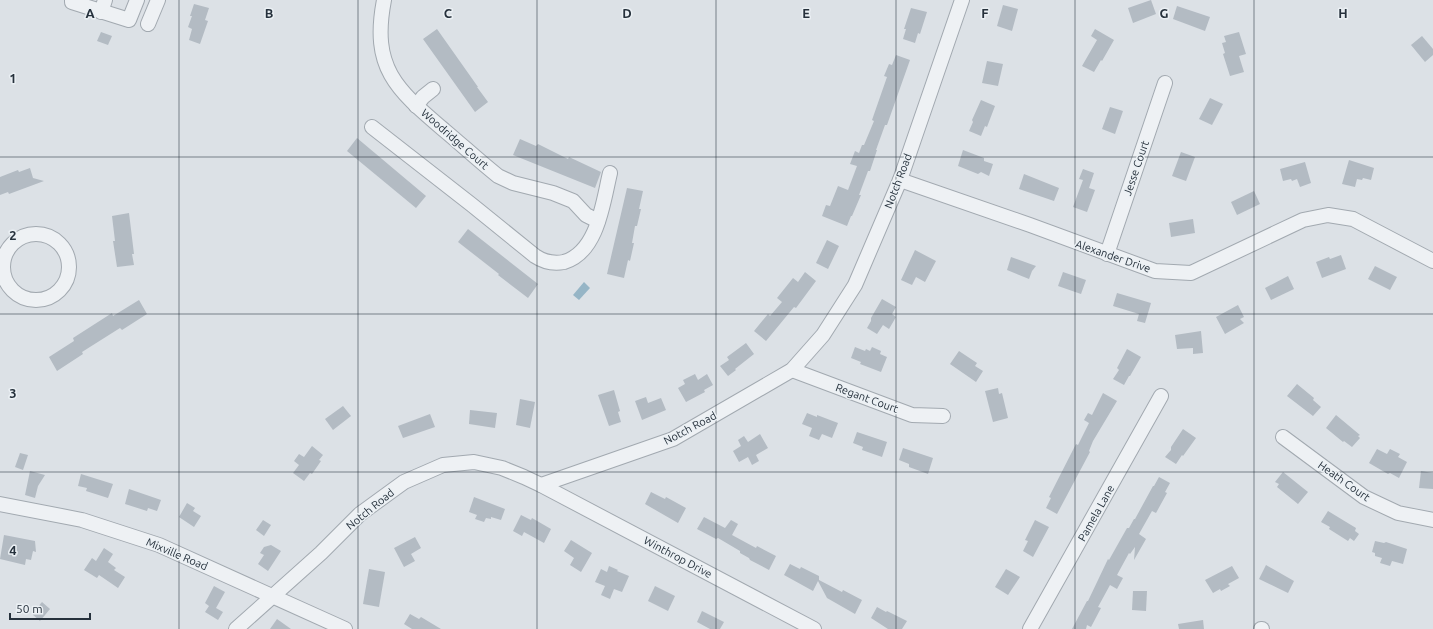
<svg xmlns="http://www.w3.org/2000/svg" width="1433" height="629" font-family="Ubuntu,sans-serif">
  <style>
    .water { fill: #96b5c6 }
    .building { fill: #b3bbc3 }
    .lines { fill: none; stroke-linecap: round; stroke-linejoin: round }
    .minor-casing { stroke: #a2a9b0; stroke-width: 16 }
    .minor { stroke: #eef1f4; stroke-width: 14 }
    .grid { fill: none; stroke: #26313c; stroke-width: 1; stroke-opacity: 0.55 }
    .labels { text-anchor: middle; stroke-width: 3; stroke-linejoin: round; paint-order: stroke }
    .street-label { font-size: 11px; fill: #26313c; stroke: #ebf0f4 }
    .grid-label { font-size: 13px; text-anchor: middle; font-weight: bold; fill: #26313c; stroke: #ebf0f4; stroke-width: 3; stroke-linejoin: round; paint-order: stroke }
  </style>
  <rect width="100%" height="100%" fill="#dce1e6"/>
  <polygon class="water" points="584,282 590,288 579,300 573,295"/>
  <g class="building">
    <polygon points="1151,0 1156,14 1133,23 1128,8"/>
    <polygon points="194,4 209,8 205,20 208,21 200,44 189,40 192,29 188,27 192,16 190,16"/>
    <polygon points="1003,5 1018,9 1012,31 997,26"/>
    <polygon points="1177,6 1210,17 1205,31 1173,19"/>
    <polygon points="911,8 927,12 920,34 918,33 915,43 903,39 906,29 904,29"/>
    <polygon points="437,29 478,87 477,87 488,102 475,112 423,39"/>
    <polygon points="1095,29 1114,40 1102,61 1101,60 1094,72 1082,66 1097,40 1091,36"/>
    <polygon points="101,32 112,36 108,45 97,41"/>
    <polygon points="1239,32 1246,54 1239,56 1244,72 1230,76 1223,54 1225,53 1222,43 1226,42 1224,36"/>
    <polygon points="1422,36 1433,49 1433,55 1425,62 1411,45"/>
    <polygon points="896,55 910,60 887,125 885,125 876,150 877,150 870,171 868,171 859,195 861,195 852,216 851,216 847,226 822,216 826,205 830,206 838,186 848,190 857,166 850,164 855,151 859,153 862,145 864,145 874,121 872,120 887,77 884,76 889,64 892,65"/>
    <polygon points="987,61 1003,64 998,86 982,83"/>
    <polygon points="1210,98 1223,104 1212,125 1199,119"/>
    <polygon points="981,100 995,106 987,127 985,126 981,136 969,131 973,122 972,120"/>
    <polygon points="1110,107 1123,111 1115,134 1102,129"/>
    <polygon points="357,138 426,196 416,208 347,151"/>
    <polygon points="520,139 536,146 538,144 568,159 569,157 601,172 595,188 513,155"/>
    <polygon points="963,150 984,158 984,161 993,164 989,176 981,172 978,174 958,166"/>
    <polygon points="1181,152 1195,157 1186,181 1172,176"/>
    <polygon points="1349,160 1374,168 1371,180 1363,178 1362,180 1357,179 1355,187 1342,184"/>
    <polygon points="1305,162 1311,183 1300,187 1297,179 1292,181 1291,179 1283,181 1280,169"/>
    <polygon points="30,168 33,178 44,181 9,194 8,192 0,195 0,177 18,170 19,172"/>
    <polygon points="1083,169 1094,173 1089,188 1095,190 1087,212 1073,207 1083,180 1079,179"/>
    <polygon points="1024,174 1059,188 1054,201 1019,189"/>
    <polygon points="627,188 643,191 639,209 641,209 637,226 635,226 632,243 634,243 630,261 628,260 624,278 607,274"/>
    <polygon points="1254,191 1260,204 1237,215 1231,202"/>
    <polygon points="129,213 134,254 132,254 134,265 117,267 113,241 115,241 112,216"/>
    <polygon points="1193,219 1195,233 1171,237 1169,223"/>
    <polygon points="468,229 538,284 528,298 498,275 499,274 458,242"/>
    <polygon points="827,240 839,246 828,269 816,263"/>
    <polygon points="915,250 936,261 925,282 916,277 912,285 901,280"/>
    <polygon points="1341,255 1346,269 1322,278 1316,262 1329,257 1330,259"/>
    <polygon points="1011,257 1036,266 1032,271 1029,279 1007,270"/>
    <polygon points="1375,266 1397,277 1390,290 1368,279"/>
    <polygon points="805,272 816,281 796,308 794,307 766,341 754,331 768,314 770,316 782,302 777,298 793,278 798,282"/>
    <polygon points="1063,272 1086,280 1081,294 1058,286"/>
    <polygon points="1288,276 1294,289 1271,300 1265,288"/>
    <polygon points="1117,293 1151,303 1145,323 1137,321 1139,314 1113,306"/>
    <polygon points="882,299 896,307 892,314 896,317 889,329 883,325 877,334 867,328 871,321 871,318"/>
    <polygon points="139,300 147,314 122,330 120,328 82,352 83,354 57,371 49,357 74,341 73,338 112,313 113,316"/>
    <polygon points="1238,305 1244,317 1240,319 1244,323 1225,334 1216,317"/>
    <polygon points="1201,331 1203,353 1193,354 1193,348 1177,349 1175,335"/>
    <polygon points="746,343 754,354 735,369 736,370 728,376 720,366 729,360 727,357"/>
    <polygon points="855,347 865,351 866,349 870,351 872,347 881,351 880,354 887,357 881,372 860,364 861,362 851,358"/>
    <polygon points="1127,349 1141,357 1130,376 1129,376 1124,385 1113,379 1119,370 1117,368"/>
    <polygon points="959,351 977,363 975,366 983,371 976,382 950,364"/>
    <polygon points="695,374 698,380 707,374 713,385 704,390 705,392 686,402 678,388 685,384 683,380"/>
    <polygon points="1297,384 1314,398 1313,400 1321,407 1313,416 1287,396"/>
    <polygon points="998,388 999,394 1002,393 1008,418 993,422 985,391"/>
    <polygon points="614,390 620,411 618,412 621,422 609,426 598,395"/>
    <polygon points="1103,393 1117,401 1093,441 1089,451 1090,452 1057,514 1046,508 1051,498 1049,497 1076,444 1078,445 1089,423 1084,420 1088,413 1092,415"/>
    <polygon points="646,397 648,403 661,398 666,410 642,420 635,401"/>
    <polygon points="520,399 535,402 530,428 516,425"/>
    <polygon points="343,406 351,416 333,430 325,419"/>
    <polygon points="470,410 497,413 495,428 469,424"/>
    <polygon points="807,413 817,417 817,415 838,423 832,438 822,434 819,440 809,436 812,428 802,424"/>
    <polygon points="430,414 435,427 403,438 398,426"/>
    <polygon points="1336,415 1360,435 1358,436 1360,438 1352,447 1344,441 1343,442 1326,428"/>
    <polygon points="1183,429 1196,438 1183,456 1182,455 1176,464 1165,457 1171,450 1171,447"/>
    <polygon points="857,432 887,442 882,457 862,450 863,447 853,443"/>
    <polygon points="760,434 768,448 756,455 759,461 752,465 748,457 739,462 733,451 741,446 738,440 744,436 748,442"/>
    <polygon points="312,446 323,455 319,460 321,461 312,474 310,473 304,481 293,473 299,465 294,461 299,454 304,457"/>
    <polygon points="903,448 933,458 928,474 909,467 909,464 899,460"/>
    <polygon points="1377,449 1387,454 1390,449 1400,454 1398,457 1407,462 1399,478 1390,473 1388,474 1369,463"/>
    <polygon points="20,453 28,455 23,470 15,467"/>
    <polygon points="30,471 45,475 38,486 35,498 25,495"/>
    <polygon points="1421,471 1433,473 1433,489 1419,488"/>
    <polygon points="1283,472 1308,492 1298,504 1277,487 1279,484 1275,482"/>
    <polygon points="81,474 113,484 108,498 86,491 87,488 78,486"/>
    <polygon points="1159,477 1170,483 1165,492 1167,493 1156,513 1152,511 1139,534 1146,539 1134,560 1135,547 1130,554 1129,553 1117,575 1123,578 1117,589 1110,585 1098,607 1101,608 1091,627 1087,625 1086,629 1072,629 1087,601 1088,601 1108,559 1109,560 1127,528 1129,528 1134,519 1135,519 1153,486 1154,486"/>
    <polygon points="129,489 161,500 157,511 148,508 147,511 125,504"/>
    <polygon points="651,492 665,499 666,497 686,508 678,523 645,504"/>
    <polygon points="474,497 505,509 501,520 491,517 491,519 486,518 484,522 475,519 477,515 469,512"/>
    <polygon points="187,503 195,508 193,511 201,516 194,527 179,517"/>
    <polygon points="1328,511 1356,528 1355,531 1359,534 1354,541 1350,538 1348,541 1329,529 1330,527 1321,522"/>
    <polygon points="521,515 531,520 532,518 551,529 544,543 524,532 522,536 513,531"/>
    <polygon points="704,517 725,528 731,520 738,524 732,535 756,548 757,546 776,556 769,570 750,560 749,558 740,553 740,551 718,538 716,539 697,529"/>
    <polygon points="263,520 271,525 264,536 256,530"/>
    <polygon points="1035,520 1049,527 1033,557 1023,551 1028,541 1025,540"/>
    <polygon points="4,535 35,541 36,552 33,551 31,560 26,559 25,565 0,559"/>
    <polygon points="415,537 421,548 411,554 415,561 404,567 394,548"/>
    <polygon points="571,540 592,553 581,572 570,565 574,558 564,551"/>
    <polygon points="1375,541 1384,543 1386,542 1407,549 1403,564 1392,561 1390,566 1380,563 1382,558 1375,556 1375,553 1372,552"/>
    <polygon points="271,545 281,551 268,571 258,564 264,555 260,553 264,547"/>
    <polygon points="104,548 113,554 108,562 116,568 114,570 125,577 118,588 99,575 97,578 84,570 92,558 96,561"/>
    <polygon points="790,564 800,569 801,567 819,576 819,580 842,592 843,590 862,600 855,614 827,598 818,581 813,591 784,575"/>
    <polygon points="1266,565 1294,581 1288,593 1259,579"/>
    <polygon points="609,566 618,570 617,571 629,576 622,592 614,589 610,599 601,595 605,586 595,582 601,569 607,572"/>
    <polygon points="1232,566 1239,578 1228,584 1230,586 1221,591 1220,589 1213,593 1205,580"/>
    <polygon points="369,569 385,572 379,607 363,604"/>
    <polygon points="1006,569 1020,577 1008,595 995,587"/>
    <polygon points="214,586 225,592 216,608 223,612 218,620 205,612 209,606 205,603"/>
    <polygon points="655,586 675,596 668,611 648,601"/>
    <polygon points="1133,591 1147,591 1146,611 1132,610"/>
    <polygon points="42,602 50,609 40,621 32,614"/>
    <polygon points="877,607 886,612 887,611 907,621 902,629 888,629 871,618"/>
    <polygon points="702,611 724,622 720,629 710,629 697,622"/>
    <polygon points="410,614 419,619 421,617 441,629 412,629 404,624"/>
    <polygon points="277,619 291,629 270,629"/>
    <polygon points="1203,620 1204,629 1179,629 1178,624"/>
  </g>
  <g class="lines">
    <defs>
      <g id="minor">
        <polyline points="72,0 72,2 129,20 137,0"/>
        <path d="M384,0C371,68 396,89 444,130C462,145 479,161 498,176L513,183L553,193L573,201L586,215L598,221"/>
        <polyline points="101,12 105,0"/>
        <polyline points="148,24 158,0"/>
        <polyline points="416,106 423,97 433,89"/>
        <path d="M372,127L472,205L535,256C544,262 553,264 564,262C598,252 603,202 610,173"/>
        <polyline points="900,180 1030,225 1155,271 1191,273 1303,220 1328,215 1353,219 1433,261"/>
        <circle cx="36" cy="267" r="33"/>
        <polyline points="1107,254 1165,83"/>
        <polyline points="792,370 912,415 943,416"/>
        <polyline points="1283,437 1364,497 1398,513 1433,520"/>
        <polyline points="541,485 814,629"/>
        <polyline points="0,504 82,520 159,545 345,629"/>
        <polyline points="236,629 321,553 360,514 404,482 443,465 474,462 502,468 524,477 541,485 673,439 792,370 823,335 855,285 900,180 962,0"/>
        <polyline points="1030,629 1161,396"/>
        <polyline points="1261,629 1262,629"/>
      </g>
    </defs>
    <use href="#minor" class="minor-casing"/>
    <use href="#minor" class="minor"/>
  </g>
  <path class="grid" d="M179,0V629M358,0V629M537,0V629M716,0V629M896,0V629M1075,0V629M1254,0V629M0,157H1433M0,314H1433M0,472H1433"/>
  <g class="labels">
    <g class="street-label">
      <text transform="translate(455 139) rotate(41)" y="4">Woodridge Court</text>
      <text transform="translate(1136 168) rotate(-71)" y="4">Jesse Court</text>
      <text transform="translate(898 181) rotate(-69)" y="4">Notch Road</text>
      <text transform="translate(1113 256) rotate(19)" y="4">Alexander Drive</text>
      <text transform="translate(867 398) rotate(20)" y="4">Regant Court</text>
      <text transform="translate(690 428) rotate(-28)" y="4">Notch Road</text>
      <text transform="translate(1344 481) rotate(35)" y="4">Heath Court</text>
      <text transform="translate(370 509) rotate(-39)" y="4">Notch Road</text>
      <text transform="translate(1096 513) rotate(-61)" y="4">Pamela Lane</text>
      <text transform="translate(177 554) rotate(23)" y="4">Mixville Road</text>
      <text transform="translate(678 557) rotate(28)" y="4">Winthrop Drive</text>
    </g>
  </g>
  <g class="grid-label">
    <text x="90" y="18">A</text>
    <text x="269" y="18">B</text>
    <text x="448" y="18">C</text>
    <text x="627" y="18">D</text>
    <text x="806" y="18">E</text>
    <text x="985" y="18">F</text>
    <text x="1164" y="18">G</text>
    <text x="1343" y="18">H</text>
    <text x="13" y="83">1</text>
    <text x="13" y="240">2</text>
    <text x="13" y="398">3</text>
    <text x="13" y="555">4</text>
  </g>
  <path d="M10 613v6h80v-6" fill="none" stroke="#26313c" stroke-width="2"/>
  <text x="16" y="613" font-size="12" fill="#26313c" stroke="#ebf0f4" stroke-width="3" paint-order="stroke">50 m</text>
</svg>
